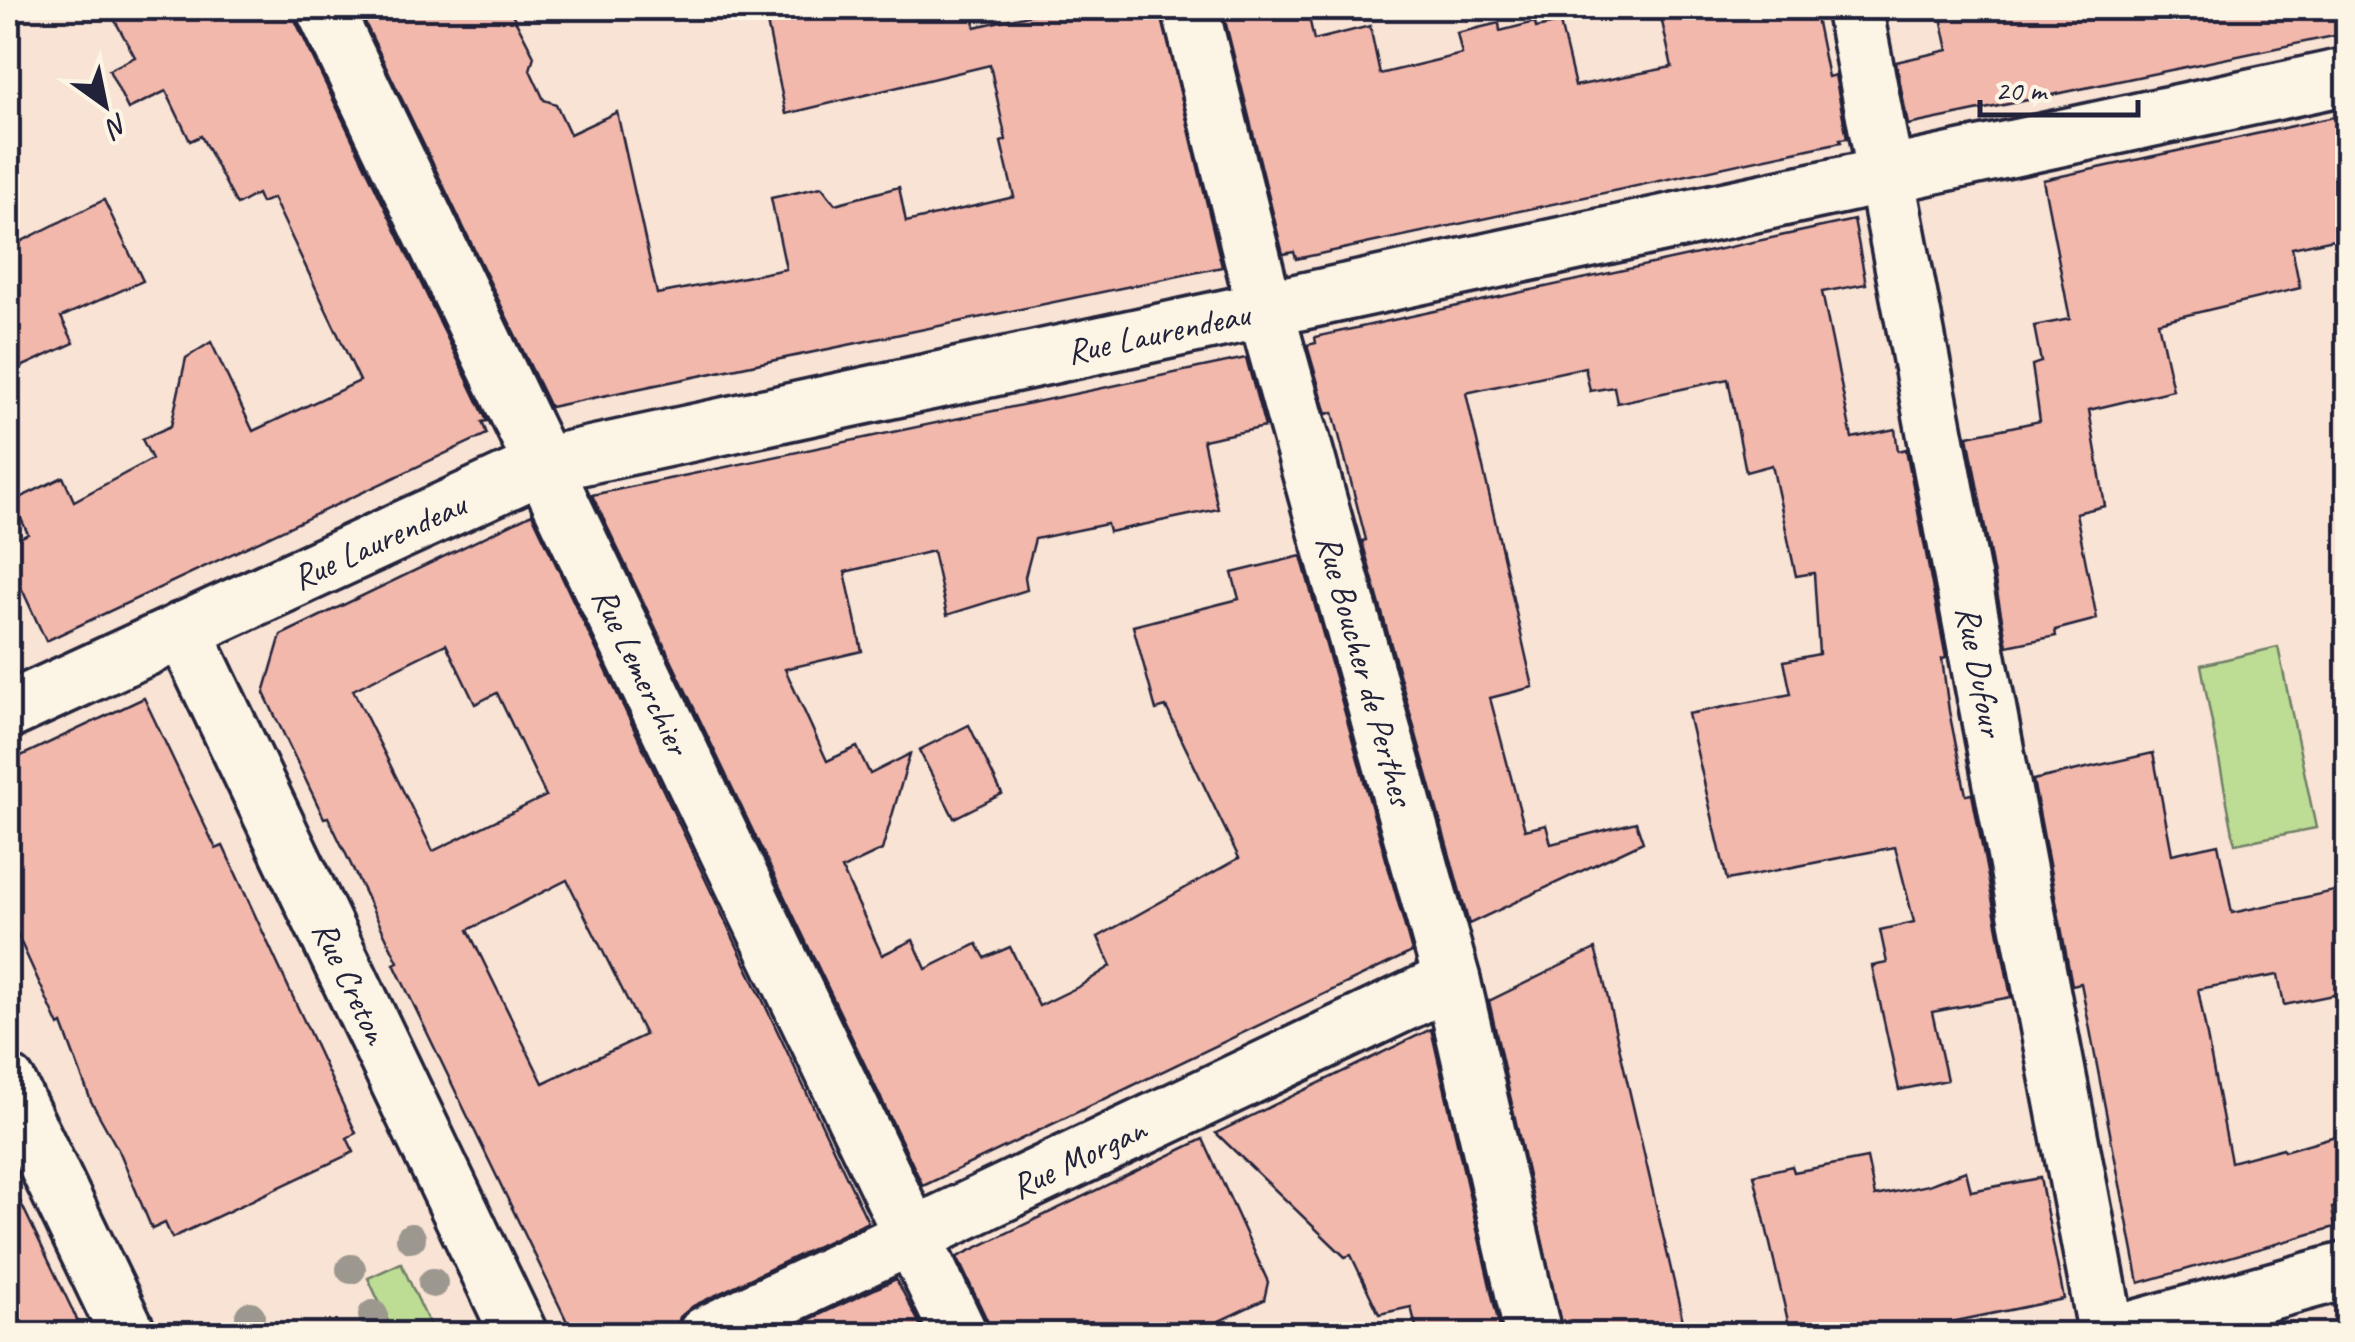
<svg xmlns="http://www.w3.org/2000/svg" width="2355" height="1342" font-family="Caveat,sans-serif">
  <style>
    .green { fill: #bddc94; stroke: #707f68; stroke-width: 2.5 }
    .building { fill: #f3b8ac; stroke: #22223b; stroke-width: 2.5; fill-rule: evenodd }
    .lines { fill: none; stroke-linecap: round; stroke-linejoin: round }
    .minor-casing { stroke: #22223b; stroke-width: 62 }
    .minor { stroke: #fcf5e5; stroke-width: 55 }
    .tree { fill: #9c988f }
    .labels { text-anchor: middle; stroke-width: 8; stroke-linejoin: round; paint-order: stroke }
    .street-label { font-size: 35px; fill: #22223b; stroke: #fcf5e5 }
  </style>
  <rect width="100%" height="100%" fill="#f9e3d4"/>
  <filter id="ink" filterUnits="userSpaceOnUse"><feTurbulence type="fractalNoise" baseFrequency=".01" numOctaves="2"/><feDisplacementMap in="SourceGraphic" scale="20" xChannelSelector="R" yChannelSelector="G"/><feConvolveMatrix kernelMatrix="1 2 1 2 8 2 1 2 1" color-interpolation-filters="sRGB"/></filter>
  <g filter="url(#ink)">
    <g class="green">
      <polygon points="2278,647 2316,828 2235,844 2201,665"/>
      <polygon points="401,1263 434,1334 394,1334 368,1278"/>
    </g>
    <g class="building">
      <polygon points="108,8 293,8 296,22 487,421 482,422 487,434 46,641 8,559 8,544 28,534 13,501 63,477 74,501 152,459 142,439 171,426 186,358 211,342 253,431 360,381 273,198 261,203 257,194 237,205 201,136 190,141 166,91 128,109 109,70 135,57"/>
      <polygon points="358,8 509,8 534,56 530,70 544,100 556,104 570,134 617,112 657,294 786,269 771,198 822,187 835,204 899,187 906,222 1014,197 1001,142 1006,140 990,65 786,114 764,8 973,8 975,27 1059,8 1160,8 1222,267 550,407"/>
      <polygon points="1222,8 1307,8 1314,40 1370,26 1380,74 1462,54 1457,33 1499,23 1500,31 1535,22 1536,28 1560,23 1575,86 1672,67 1659,8 1814,8 1828,77 1835,75 1847,138 1840,139 1841,142 1296,259 1294,252 1283,254"/>
      <polygon points="1939,8 2348,8 2348,33 1908,125 1896,62 1948,50"/>
      <polygon points="2348,114 2348,236 2292,248 2300,288 2158,322 2173,390 2089,410 2105,506 2076,513 2097,619 2055,630 2056,636 2007,646 1968,436 2040,421 2032,365 2041,362 2034,326 2070,319 2043,180"/>
      <polygon points="104,200 143,281 61,317 74,343 8,373 8,248"/>
      <polygon points="1854,220 1866,284 1822,292 1852,438 1895,429 1898,451 1906,449 1946,658 1942,659 1949,711 1966,795 1972,794 2011,997 1932,1012 1947,1080 1899,1090 1872,966 1887,963 1880,930 1914,922 1895,847 1727,880 1688,714 1791,694 1784,661 1819,654 1814,573 1796,576 1772,465 1746,472 1728,379 1617,403 1614,387 1590,391 1585,367 1466,393 1533,687 1490,698 1525,830 1546,825 1551,844 1636,822 1643,842 1469,924 1362,541 1366,540 1333,412 1327,414 1307,345 1316,343 1315,337"/>
      <polygon points="1246,358 1265,427 1203,440 1218,509 1109,532 1107,524 1035,539 1025,577 1027,590 947,615 933,551 845,572 862,651 785,669 827,761 857,747 870,774 910,754 882,850 842,869 882,955 913,940 926,969 977,944 985,958 1010,947 1039,1006 1080,986 1111,966 1098,937 1239,858 1166,707 1156,710 1133,626 1239,599 1232,573 1301,556 1412,952 923,1186 592,495"/>
      <path d="M532,514L868,1222L693,1306L680,1317L675,1334H573L394,964L398,962L328,817L324,818L264,693L281,635ZM446,644L475,704L497,693L546,796L433,851L353,690ZM567,880L645,1035L543,1083L468,930Z"/>
      <polygon points="144,698 216,849 223,846 356,1133 347,1138 354,1152 172,1238 165,1223 152,1229 121,1155 91,1101 62,1024 59,1026 8,914 8,762"/>
      <polygon points="969,725 1002,794 954,818 919,750"/>
      <polygon points="2153,753 2172,854 2218,844 2232,913 2348,888 2348,992 2284,1005 2278,975 2198,989 2231,1162 2283,1148 2284,1151 2346,1133 2348,1186 2343,1187 2346,1204 2332,1208 2335,1227 2139,1283 2081,983 2072,985 2033,780"/>
      <polygon points="1595,949 1602,973 1686,1334 1563,1334 1489,1001"/>
      <polygon points="1431,1029 1501,1334 1418,1334 1411,1307 1379,1314 1351,1255 1345,1257 1216,1133"/>
      <polygon points="1203,1139 1268,1282 1264,1300 1192,1334 990,1334 987,1320 957,1257"/>
      <polygon points="1867,1158 1875,1196 1928,1185 1966,1171 1971,1191 2040,1178 2064,1299 1951,1322 1954,1334 1791,1334 1754,1175 1792,1166 1794,1172"/>
      <polygon points="8,1176 57,1278 84,1334 8,1334"/>
      <polygon points="896,1279 925,1334 778,1334"/>
    </g>
    <g class="lines">
      <defs>
        <g id="minor">
          <path id="s1" d="M324,8L959,1334"/>
          <path id="s2" d="M1190,8L1265,309L1452,980L1533,1334"/>
          <path id="s3" d="M1854,8L2107,1334"/>
          <path id="s4" d="M183,630L519,1334"/>
          <path id="s5" d="M8,711L543,465L2348,76"/>
          <polyline points="8,1084 128,1334"/>
          <path id="s6" d="M706,1334L1452,980"/>
          <polyline points="2116,1334 2348,1270"/>
        </g>
      </defs>
      <use href="#minor" class="minor-casing"/>
      <use href="#minor" class="minor"/>
    </g>
    <g class="tree">
      <circle cx="411" cy="1238" r="15"/>
      <circle cx="351" cy="1269" r="15"/>
      <circle cx="433" cy="1283" r="15"/>
      <circle cx="373" cy="1315" r="15"/>
      <circle cx="250" cy="1316" r="15"/>
    </g>
  </g>
  <g class="labels">
    <g class="street-label">
      <text dy="12" stroke="none"><textPath href="#s5" startOffset="1218">Rue Laurendeau</textPath></text>
      <text dy="12" stroke="none"><textPath href="#s5" startOffset="408">Rue Laurendeau</textPath></text>
      <text dy="12" stroke="none"><textPath href="#s1" startOffset="735">Rue Lemerchier</textPath></text>
      <text dy="12" stroke="none"><textPath href="#s2" startOffset="685">Rue Boucher de Perthes</textPath></text>
      <text dy="12" stroke="none"><textPath href="#s3" startOffset="675">Rue Dufour</textPath></text>
      <text dy="12" stroke="none"><textPath href="#s4" startOffset="390">Rue Creton</textPath></text>
      <text dy="12" stroke="none"><textPath href="#s6" startOffset="412">Rue Morgan</textPath></text>
    </g>
  </g>
  <rect width="2355" height="1342" fill="none" stroke="#fcf5e5" stroke-width="40"/>
  <rect x="20" y="20" width="2315" height="1302" fill="none" stroke="#22223b" stroke-width="4" filter="url(#ink)"/>
  <g transform="translate(105 105) rotate(147)" stroke="#fcf5e5" stroke-width="8" paint-order="stroke">
  <path d="M0-8L18 38L0 25L-18 38Z" fill="#22223b"/>
  <text y="-15" font-size="28" font-weight="bold" text-anchor="middle" fill="#22223b">N</text>
  </g>
  <path d="M1980 100v15h158v-15" fill="none" stroke="#22223b" stroke-width="5"/>
  <text x="1995" y="100" font-size="30" fill="#22223b" stroke="#fcf5e5" stroke-width="8" paint-order="stroke">20 m</text>
</svg>
